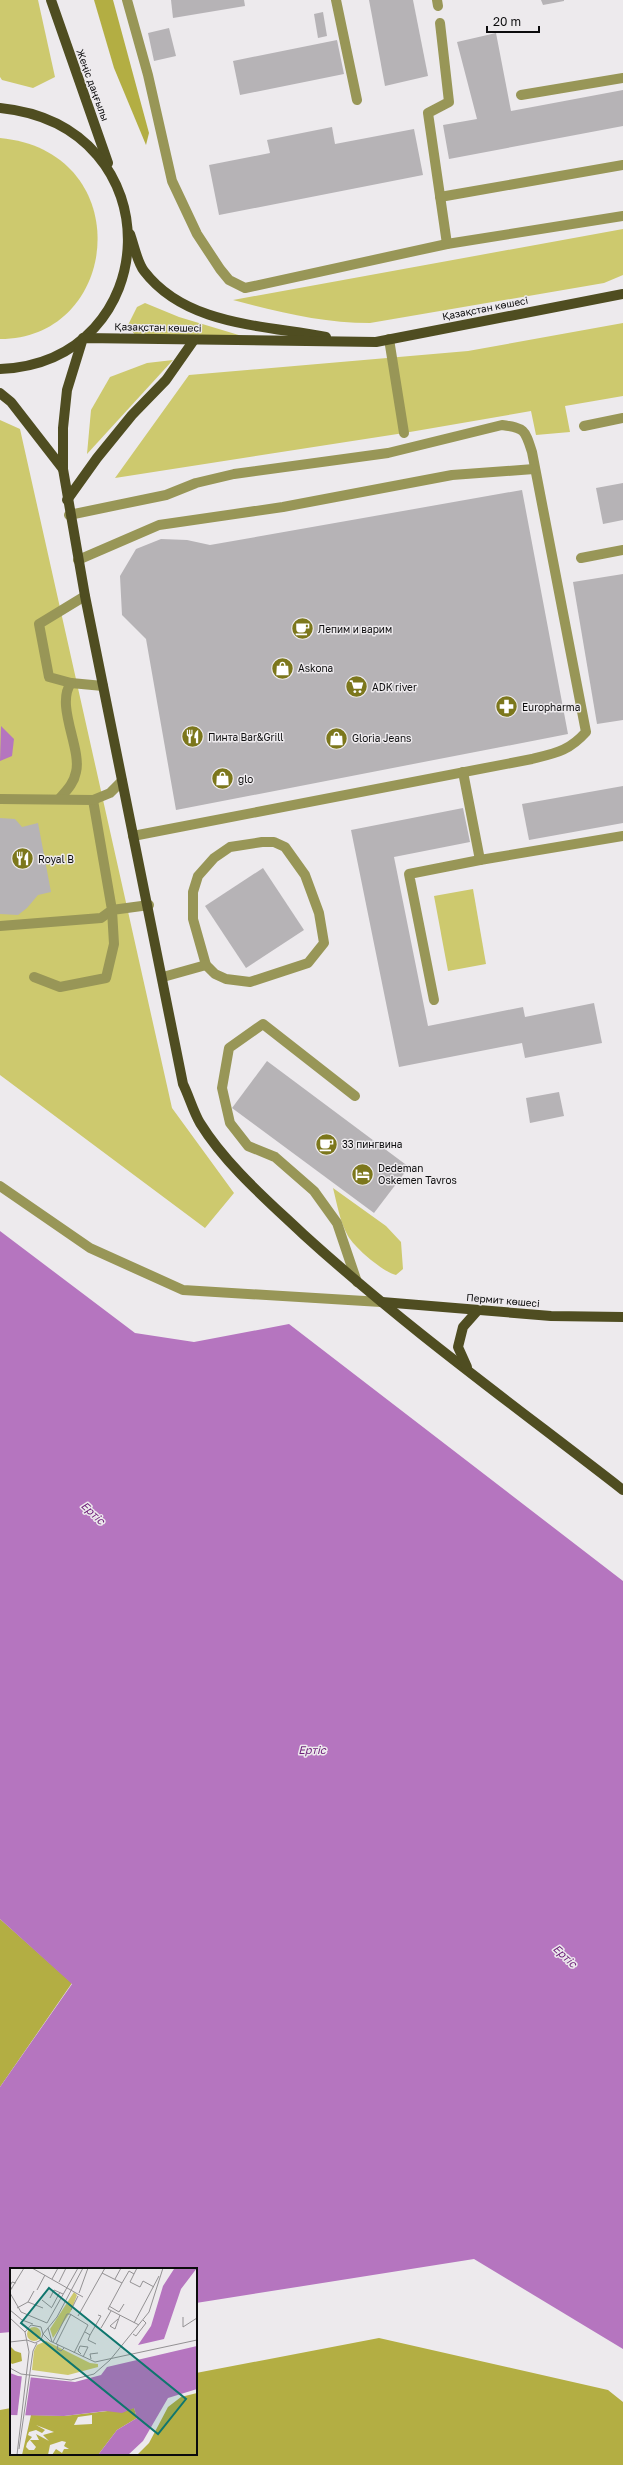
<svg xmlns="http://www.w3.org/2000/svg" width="623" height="2465" font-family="'Golos Text',sans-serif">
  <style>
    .green { fill: #cdc96e }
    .forest { fill: #b3ae43 }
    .water { fill: #b575bf }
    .building { fill: #b6b3b6 }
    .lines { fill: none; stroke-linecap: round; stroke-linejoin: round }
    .minor { stroke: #989657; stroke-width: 10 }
    .major { stroke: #4f4d21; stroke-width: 10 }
    .labels { text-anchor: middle; stroke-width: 3; stroke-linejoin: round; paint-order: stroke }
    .street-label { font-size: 10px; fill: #0c0c0d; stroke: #edeaed }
    .poi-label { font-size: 10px; fill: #0c0c0d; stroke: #edeaed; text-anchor: start }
    .water-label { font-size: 11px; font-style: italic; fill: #6c1d78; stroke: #edeaed }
    .inset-road { fill: none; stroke: #939193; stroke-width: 1 }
    .view { fill: #0f766e; fill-opacity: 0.15; stroke: #0f766e; stroke-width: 2 }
    .inset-edge { fill: none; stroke: #0c0c0d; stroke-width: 2 }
  </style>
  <rect width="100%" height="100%" fill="#edeaed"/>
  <g class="green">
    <polygon points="0,0 38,0 55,77 33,88 2,80 0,77"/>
    <path d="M0,138C138,151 122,339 0,339Z"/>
    <path d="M623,229V275L604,283L370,323C323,323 278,312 233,300Z"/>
    <polygon points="145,303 179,317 252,339 135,335 128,325 137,307"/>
    <polygon points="623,323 623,396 565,406 570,432 536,435 531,411 404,433 115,478 189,375 468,351"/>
    <polygon points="173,360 87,454 91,410 110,377 147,363"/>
    <polygon points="0,420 20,429 172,1108 234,1193 205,1228 0,1075"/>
    <polygon points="473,889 486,964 448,971 434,896"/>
    <path d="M333,1188L386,1226L401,1242L403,1269L396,1275C383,1272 355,1248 348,1236C340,1222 337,1204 333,1188Z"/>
  </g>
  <g class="forest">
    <polygon points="94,0 113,0 149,133 146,145 114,68"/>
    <polygon points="0,1919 72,1983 0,2087"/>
    <polygon points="379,2338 608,2390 623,2402 623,2465 0,2465 0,2410 11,2408 11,2454 196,2454 196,2373"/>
  </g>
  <g class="water">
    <polygon points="1,726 14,739 12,756 0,761"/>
    <polygon points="0,1231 135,1333 194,1342 289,1324 623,1581 623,2349 474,2259 196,2303 196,2269 11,2269 11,2332 0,2333 0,2087 72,1984 0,1919"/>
  </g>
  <g class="building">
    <polygon points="171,0 244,0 245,6 173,18"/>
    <polygon points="369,0 413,0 428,76 385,86"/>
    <polygon points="541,0 564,0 564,1 543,5"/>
    <polygon points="323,12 327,36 318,38 314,14"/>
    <polygon points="169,28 176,56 154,61 148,33"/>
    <polygon points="496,33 511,111 623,90 623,126 449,159 443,125 477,119 457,42"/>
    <polygon points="337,40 344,74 240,95 233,61"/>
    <polygon points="332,127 335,144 414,129 423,175 219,215 209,165 270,153 267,140"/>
    <polygon points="623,483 623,520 603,524 596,488"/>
    <polygon points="522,490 568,734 176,810 146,639 122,615 120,576 136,549 161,539 187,540 210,545"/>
    <polygon points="623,574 623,720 597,724 573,582"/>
    <polygon points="623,786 623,823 529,840 522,804"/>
    <polygon points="463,808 470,842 394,857 428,1026 523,1007 525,1017 594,1003 602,1043 525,1058 522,1043 399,1067 351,830"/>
    <polygon points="0,818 15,819 22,827 38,823 51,892 38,895 27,908 18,915 0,914"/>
    <polygon points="263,868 304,930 246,968 205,906"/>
    <polygon points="267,1061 409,1167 374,1213 232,1108"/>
    <polygon points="559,1092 564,1116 530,1123 526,1098"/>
  </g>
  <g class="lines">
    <g class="minor">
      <polyline points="127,0 148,75 172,181 197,234 220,269 229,280 245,288 447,244 623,216"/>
      <polyline points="336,0 357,100"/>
      <polyline points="437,0 438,6"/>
      <polyline points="440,23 449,102 428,113 447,244"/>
      <polyline points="521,95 623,78"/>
      <polyline points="440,197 623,165"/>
      <polyline points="389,339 404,433"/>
      <polyline points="584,426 623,418"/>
      <path d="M69,515L166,495L196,483L234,474L388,453L502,425C525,428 525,430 532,452L586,732C569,751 556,753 532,759L133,836"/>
      <polyline points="581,558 623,550"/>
      <polyline points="78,560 159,525 283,507 452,475 534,469"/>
      <polyline points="85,596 39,624 49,677 71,683 103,686"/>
      <path d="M60,798C67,790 74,783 76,772C82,749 55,705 71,683"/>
      <polyline points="0,799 93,800 112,910 101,918 0,926"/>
      <polyline points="93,800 110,793 122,781"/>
      <polygon points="262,842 274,842 285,847 305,875 319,913 324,943 308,963 250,982 226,979 215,974 206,965 193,919 193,892 198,876 214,858 230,847"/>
      <polyline points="480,860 623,836"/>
      <polyline points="34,977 60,987 106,978 114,944 112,910 149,905"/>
      <polyline points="163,977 206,965"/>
      <polyline points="434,1000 409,874 480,860 463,772"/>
      <polyline points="355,1096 263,1024 229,1048 222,1088 230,1123 248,1146 275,1157 314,1191 337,1223 357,1282"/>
      <polyline points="0,1186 90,1248 183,1290 381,1302"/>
    </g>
    <g class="major">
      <polyline points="51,0 108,163"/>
      <path d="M0,108C176,126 165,362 0,369"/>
      <path d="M130,234C134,245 137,262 144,271C186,326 264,325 326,337"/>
      <path d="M623,294L376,342L83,338L67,390L63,428V469L85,596L183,1084C189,1096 193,1111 200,1123C226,1165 267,1200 303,1234C404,1326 515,1406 623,1490"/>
      <polyline points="0,393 11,402 63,469"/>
      <polyline points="67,500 97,458 132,415 166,380 194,340"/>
      <polyline points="382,1302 551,1316 623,1317"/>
      <polyline points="467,1367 458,1347 463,1327 478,1310"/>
    </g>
  </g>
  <defs>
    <symbol id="cafe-disc" viewBox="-11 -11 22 22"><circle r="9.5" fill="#7c771c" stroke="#edeaed"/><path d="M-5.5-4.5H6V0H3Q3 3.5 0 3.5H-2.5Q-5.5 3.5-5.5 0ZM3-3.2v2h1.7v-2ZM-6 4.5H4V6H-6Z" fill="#fff"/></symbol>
    <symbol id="shop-disc" viewBox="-11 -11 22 22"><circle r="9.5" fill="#7c771c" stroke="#edeaed"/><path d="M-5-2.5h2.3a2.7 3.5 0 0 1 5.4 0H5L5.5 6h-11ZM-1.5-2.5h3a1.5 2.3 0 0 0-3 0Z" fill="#fff"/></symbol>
    <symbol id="supermarket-disc" viewBox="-11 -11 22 22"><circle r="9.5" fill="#7c771c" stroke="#edeaed"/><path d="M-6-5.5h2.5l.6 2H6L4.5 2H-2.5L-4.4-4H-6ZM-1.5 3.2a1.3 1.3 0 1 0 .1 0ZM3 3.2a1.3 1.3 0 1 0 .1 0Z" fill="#fff"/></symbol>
    <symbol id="pharmacy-disc" viewBox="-11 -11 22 22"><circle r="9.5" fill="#7c771c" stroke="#edeaed"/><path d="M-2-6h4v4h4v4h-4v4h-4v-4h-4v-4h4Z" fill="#fff"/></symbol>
    <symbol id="restaurant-disc" viewBox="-11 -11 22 22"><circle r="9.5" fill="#7c771c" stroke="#edeaed"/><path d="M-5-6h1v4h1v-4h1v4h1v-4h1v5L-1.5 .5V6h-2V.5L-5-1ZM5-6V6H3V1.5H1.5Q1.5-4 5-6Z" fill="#fff"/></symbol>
    <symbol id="hotel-disc" viewBox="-11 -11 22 22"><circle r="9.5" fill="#7c771c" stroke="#edeaed"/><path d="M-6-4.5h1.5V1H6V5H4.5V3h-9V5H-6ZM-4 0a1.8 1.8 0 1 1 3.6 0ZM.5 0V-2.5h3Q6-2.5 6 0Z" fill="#fff"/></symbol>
  </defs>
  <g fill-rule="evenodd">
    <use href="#cafe-disc" x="290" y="616" width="25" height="25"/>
    <use href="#shop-disc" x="270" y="656" width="25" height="25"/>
    <use href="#supermarket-disc" x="344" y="674" width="25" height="25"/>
    <use href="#pharmacy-disc" x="494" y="694" width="25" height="25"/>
    <use href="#restaurant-disc" x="180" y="724" width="25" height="25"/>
    <use href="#shop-disc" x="324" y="726" width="25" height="25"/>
    <use href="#shop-disc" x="210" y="766" width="25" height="25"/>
    <use href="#restaurant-disc" x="10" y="846" width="25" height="25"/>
    <use href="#cafe-disc" x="314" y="1132" width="25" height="25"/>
    <use href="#hotel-disc" x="350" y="1162" width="25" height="25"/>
  </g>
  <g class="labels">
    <g class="street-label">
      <text transform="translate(93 85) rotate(70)" y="4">Жеңіс даңғылы</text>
      <text transform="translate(485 308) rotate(-11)" y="4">Қазақстан көшесі</text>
      <text transform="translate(158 327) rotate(1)" y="4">Қазақстан көшесі</text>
      <text transform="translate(503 1300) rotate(5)" y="4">Пермит көшесі</text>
    </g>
    <g class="poi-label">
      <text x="318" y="633">Лепим и варим</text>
      <text x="298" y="672">Askona</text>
      <text x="372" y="691">ADK river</text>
      <text x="522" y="711">Europharma</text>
      <text x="208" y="741">Пинта Bar&amp;Grill</text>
      <text x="352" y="742">Gloria Jeans</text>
      <text x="238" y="783">glo</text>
      <text x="38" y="863">Royal B</text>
      <text x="342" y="1148">33 пингвина</text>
      <text x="378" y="1172">Dedeman<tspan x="378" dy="12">Oskemen Tavros</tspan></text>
    </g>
    <g class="water-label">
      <text transform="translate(93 1513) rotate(43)" y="4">Ертіс</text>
      <text x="312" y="1754">Ертіс</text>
      <text transform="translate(565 1956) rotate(43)" y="4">Ертіс</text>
    </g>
  </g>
  <g transform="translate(10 2268)">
    <rect width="187" height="187" fill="#edeaed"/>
    <path d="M64,24L67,27L61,43L43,70L40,61ZM17 66a7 7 0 1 1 14 0a7 7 0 1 1-14 0ZM36,73L80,95L88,96V99L58,107L22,102L24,83L27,77Z" fill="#cdc96e"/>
    <path d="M0,78L5,83L11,85L12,93L2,96L0,94ZM187,125V187H127L139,175L158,139L171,129ZM124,140L127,150L107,162L88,187H42L46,181L52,185L54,181H59L54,178L56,174L52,173L40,177L38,187H12L21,147L54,148ZM82,147V156L64,157L68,149ZM26,157L44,164L33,167L39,173L26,166L29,172H20L26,179L24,182H19L16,179L17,175L22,169L18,167L19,164L26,162L32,165L35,162Z" fill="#b3ae43" fill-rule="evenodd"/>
    <path d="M187,0L171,21L154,71L128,77L141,58L153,18L164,1ZM187,78V121L158,130L133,173L118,187H88L107,162L127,150L124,140L112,145L96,143L54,148L0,147V105L8,108L65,114L91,107L97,99Z" fill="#b575bf"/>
    <path d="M12,107L21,108L15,149L7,150Z" fill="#edeaed"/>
    <path class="inset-road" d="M22,0L73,29M73,0L47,49L33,66L40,73L85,94L187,72M127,0L120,14L130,19L133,13L144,19M92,5L112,15L98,41L129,57M42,11L48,0M105,11L111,0M49,14L56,0M112,15L119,3L124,6M2,21L0,18L2,14L6,15M27,22L35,7M0,23L14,0M0,25L11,44L37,55L68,0M69,25L78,0M40,30L44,22L53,26M32,32L42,40M18,34L24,23M99,38L109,44L114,36M42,39L50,24M7,40L18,34L33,40M0,42L12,52L23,56M61,42L68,28M68,48L95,0M173,49V59L187,50M0,50L15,64M108,51L100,58L105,61L110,47M124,55L149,8M38,60L42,74M91,60L101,43M75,64L80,67L78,72L86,76M123,66L126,68L136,55L133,52M80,67L91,48L88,47M0,74L17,72M43,74L57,46H60L78,57L64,85M46,76L61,46M48,77L47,81L51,83L54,80M71,86L68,83L70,78L78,79L73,89M81,91L80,86L88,85M100,92L139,44L153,0M0,100L11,106L61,112L84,106L100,92M9,181L23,83L27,75M7,187L19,84L15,64L21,57L31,59L33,66L31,72L25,75L17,72"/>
    <path class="view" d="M39,20L176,131L148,166L11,55Z"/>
    <rect width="187" height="187" class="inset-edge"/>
  </g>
  <path d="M487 26v6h52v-6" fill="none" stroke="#0c0c0d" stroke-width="2"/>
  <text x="493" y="26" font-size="12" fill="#0c0c0d" stroke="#edeaed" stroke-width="3" paint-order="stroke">20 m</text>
</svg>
